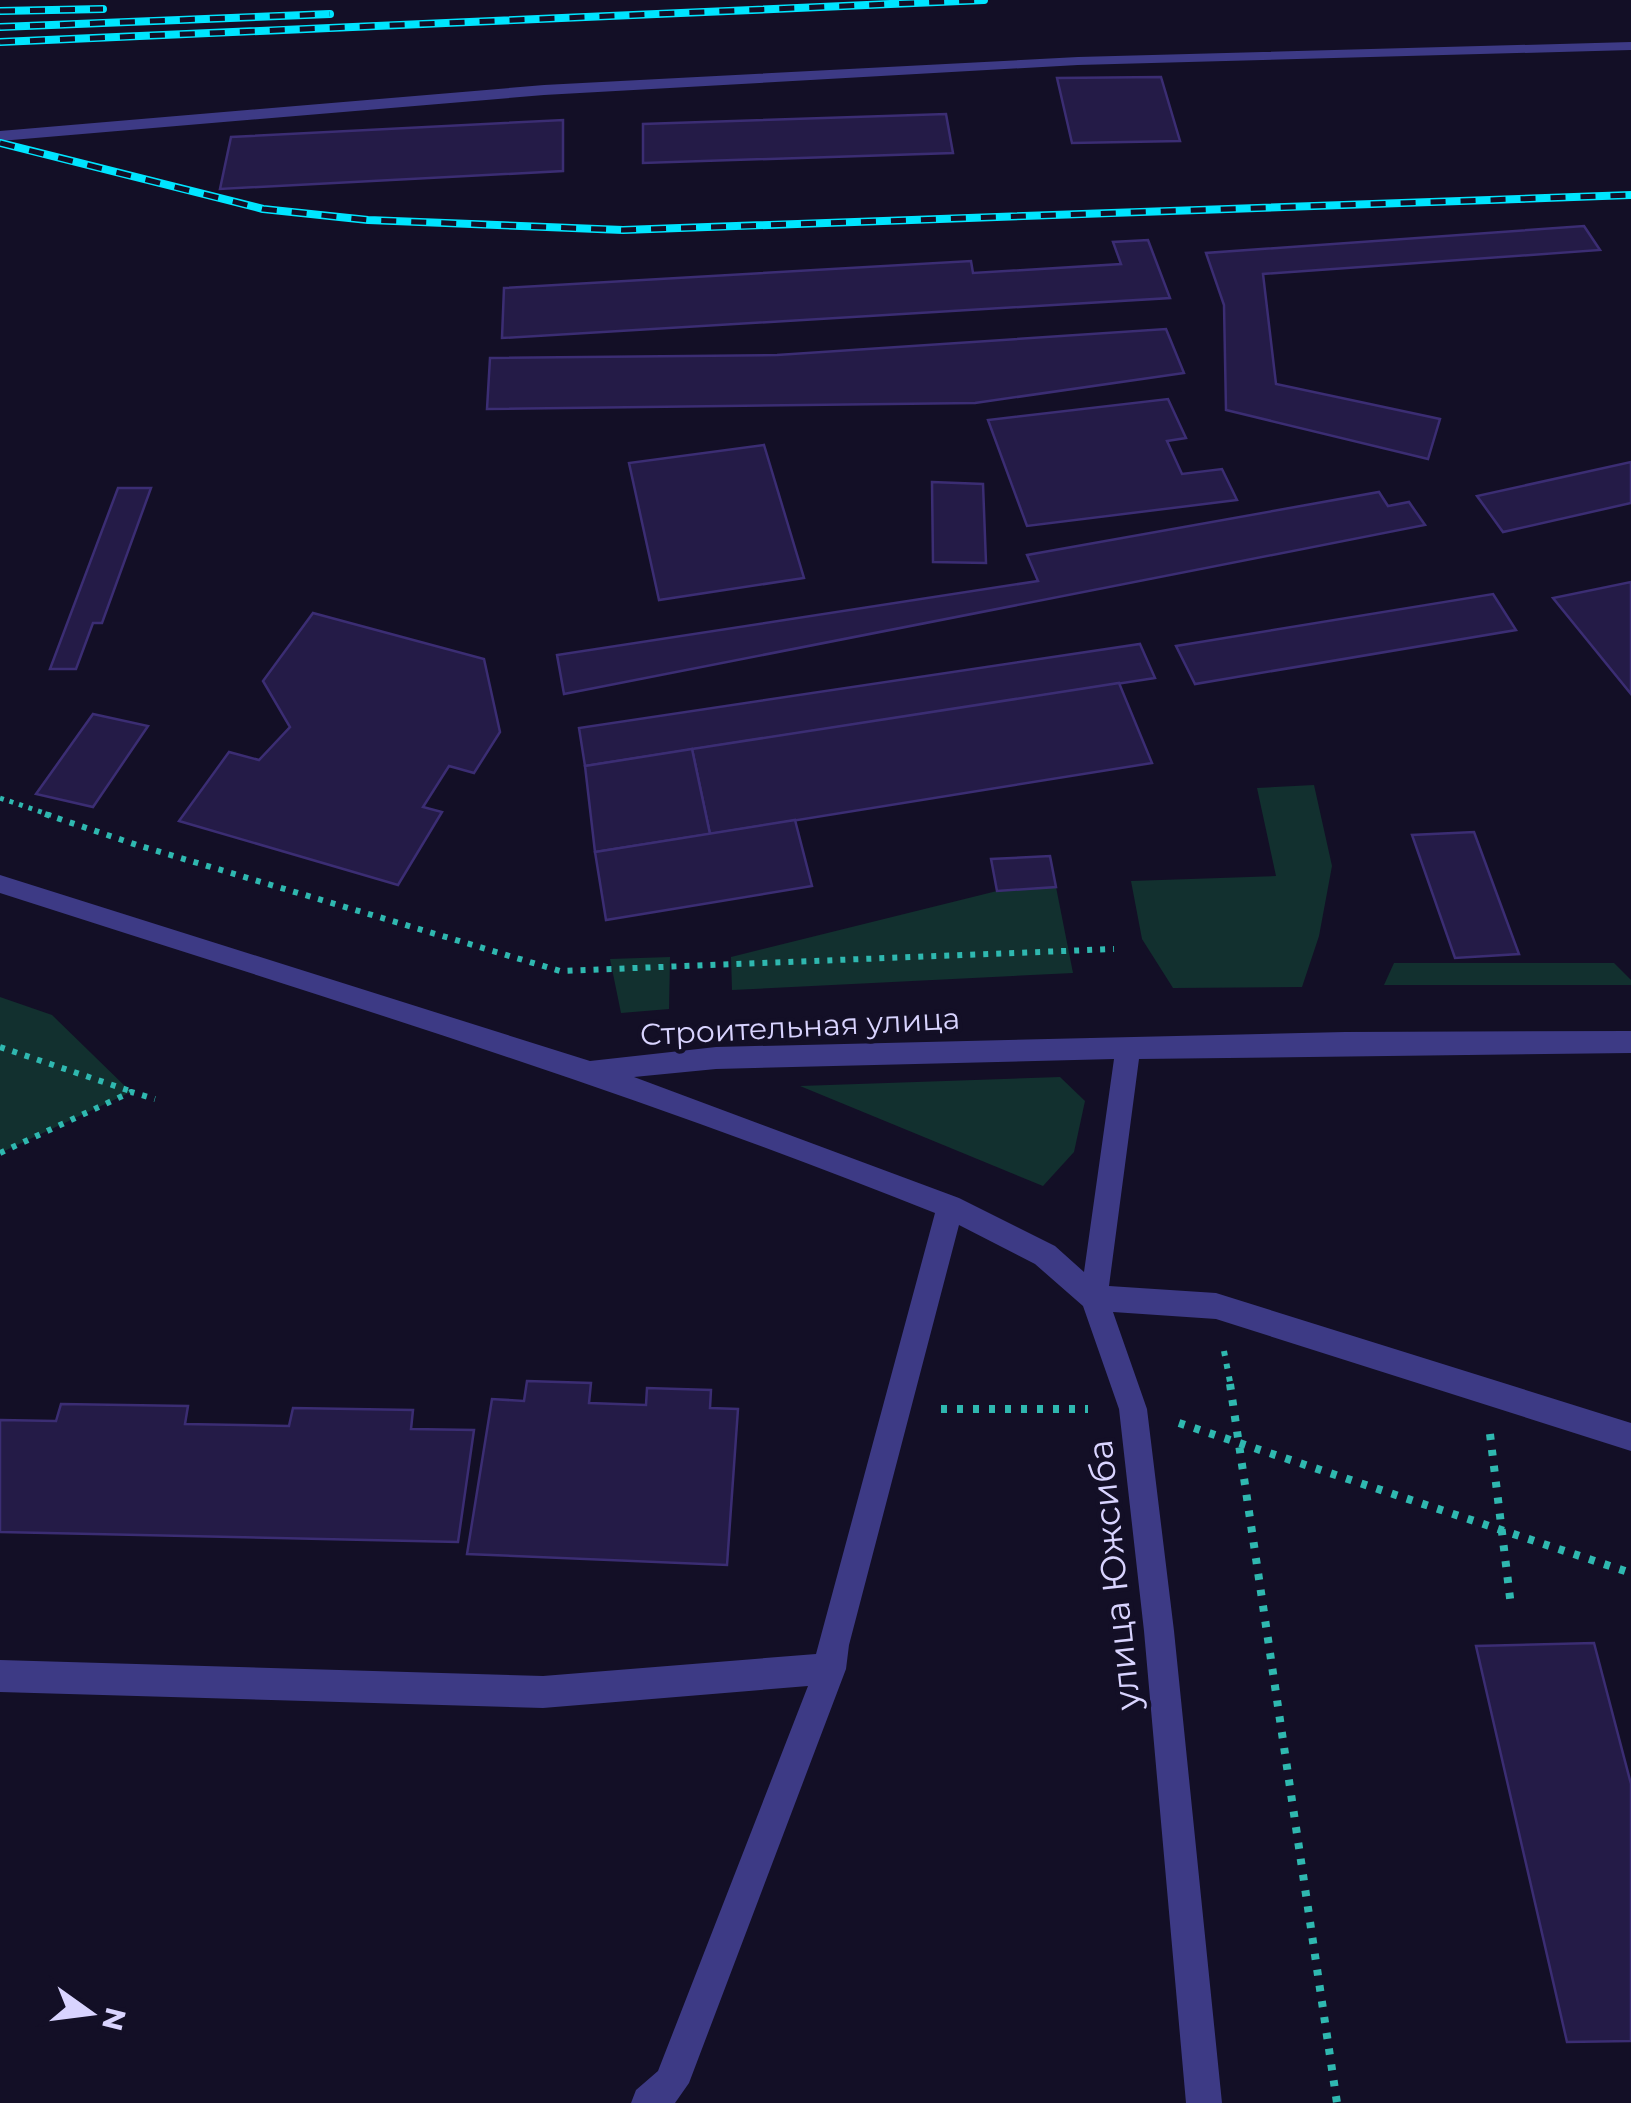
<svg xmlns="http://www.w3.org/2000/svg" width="1631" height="2103" font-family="Montserrat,sans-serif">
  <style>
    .green { fill: #12302f }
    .building { fill: #241b47; stroke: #3b2d73; stroke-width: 2.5 }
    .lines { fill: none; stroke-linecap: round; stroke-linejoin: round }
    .path-far2 { stroke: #2fb8b0; stroke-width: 5; stroke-dasharray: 4 6; stroke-linecap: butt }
    .path-far1 { stroke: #2fb8b0; stroke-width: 6; stroke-dasharray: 5 8; stroke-linecap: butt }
    .path { stroke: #2fb8b0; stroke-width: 8; stroke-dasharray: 6 10; stroke-linecap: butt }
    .minor { fill: #3d3a85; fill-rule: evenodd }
    .rail-casing { stroke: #00e5ff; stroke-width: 8 }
    .rail { stroke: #130f26; stroke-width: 5; stroke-dasharray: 15; stroke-linecap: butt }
    .labels { text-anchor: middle; stroke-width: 9; stroke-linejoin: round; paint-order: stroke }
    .street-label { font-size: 30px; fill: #d9d4ff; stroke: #130f26 }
    .near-street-label { font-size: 35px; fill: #d9d4ff; stroke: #130f26 }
  </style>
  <rect width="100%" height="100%" fill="#130f26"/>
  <g class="green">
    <polygon points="1314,785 1332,866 1319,936 1302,987 1173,988 1142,939 1131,881 1276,876 1257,788"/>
    <polygon points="1056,887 1073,973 732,990 731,957 997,891"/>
    <polygon points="670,957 669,1009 621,1013 610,959"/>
    <polygon points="1394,963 1614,963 1631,980 1631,985 1384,985"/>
    <polygon points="0,997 52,1015 131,1092 0,1153"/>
    <polygon points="1060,1077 1085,1101 1074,1152 1043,1186 800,1086"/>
  </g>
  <g class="building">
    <polygon points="1161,77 1180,141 1072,143 1057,78"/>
    <polygon points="946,114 953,153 643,163 643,124"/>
    <polygon points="563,120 563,171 220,189 231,137"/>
    <polygon points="1584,226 1600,250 1263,274 1276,384 1440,419 1428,459 1226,410 1224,305 1206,253"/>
    <polygon points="1148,240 1170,298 502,338 504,288 971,261 973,273 1121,264 1113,242"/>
    <polygon points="1166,329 1184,373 975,403 487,409 490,358 777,355"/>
    <polygon points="1168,399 1186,438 1167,441 1182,474 1222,469 1237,500 1027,526 988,420"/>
    <polygon points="764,445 804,578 659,600 629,463"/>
    <polygon points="1631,462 1631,503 1503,532 1477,496"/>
    <polygon points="932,482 983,484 986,563 933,562"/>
    <polygon points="118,488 151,488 102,623 93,623 76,669 50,669"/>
    <polygon points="1379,492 1388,506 1409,502 1425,525 564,694 557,655 1038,581 1027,555"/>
    <polygon points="1631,582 1631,694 1553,598"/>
    <polygon points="1493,594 1516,630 1195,684 1176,646"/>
    <polygon points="313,613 484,659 500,732 474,773 449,766 423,807 442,812 398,885 179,821 229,752 259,760 290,727 263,681"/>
    <polygon points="1140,644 1155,678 585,766 579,728"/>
    <polygon points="1119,683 1152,763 710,834 692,749"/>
    <polygon points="93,714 148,726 93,807 36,794"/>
    <polygon points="692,749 710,834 595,852 585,766"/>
    <polygon points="795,820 812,886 606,920 595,852"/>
    <polygon points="1474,832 1506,919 1519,954 1455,958 1412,835"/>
    <polygon points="1050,856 1056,887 997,891 991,859"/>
    <polygon points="527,1381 591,1383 589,1403 646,1405 647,1388 711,1390 710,1408 738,1409 727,1565 467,1554 492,1399 524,1401"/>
    <polygon points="61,1404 188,1406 185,1424 289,1426 293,1408 413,1410 411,1429 474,1430 458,1542 0,1532 0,1420 56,1421"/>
    <polygon points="1594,1643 1631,1784 1631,2041 1567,2042 1476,1646"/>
  </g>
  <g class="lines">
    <polyline class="path-far2" points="0,798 53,816"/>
    <g class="path-far1">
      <polyline points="45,814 137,845 560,971 1114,949"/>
      <polyline points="0,1047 130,1091"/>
      <polyline points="0,1153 131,1092 155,1099"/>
      <polyline points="1224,1351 1231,1387"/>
    </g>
    <g class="path">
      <polyline points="1230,1384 1337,2103"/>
      <polyline points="941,1409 1088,1409"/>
      <polyline points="1179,1423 1631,1573"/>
      <polyline points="1490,1434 1511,1606"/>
    </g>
    <g class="minor">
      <polygon points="1631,42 1631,50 1078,65 544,95 0,141 0,131 544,85 1078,57"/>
      <path d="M0,875L590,1061L716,1047L1345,1032L1631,1031V1053L1139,1059L1109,1286L1216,1293L1631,1423V1451L1216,1319L1113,1312L1147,1409L1174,1631L1222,2103H1186L1144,1631L1119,1409L1083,1306L1035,1264L959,1225L849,1645L846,1669L689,2083L675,2103H631L636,2090L658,2071L808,1686L543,1708L0,1692V1660L543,1676L816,1654L935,1213C629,1090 314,994 0,893ZM1114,1059L1084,1272L1055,1246L959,1198L634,1077L716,1069Z"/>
    </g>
    <defs>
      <g id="rail">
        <polyline points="0,11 103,9"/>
        <polyline points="0,27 330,14"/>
        <polyline points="0,42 984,0"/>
        <polyline points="0,143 263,209 368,220 623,230 1631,195"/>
      </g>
    </defs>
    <use href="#rail" class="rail-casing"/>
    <use href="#rail" class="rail"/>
  </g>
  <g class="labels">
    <g class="street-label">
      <text transform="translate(800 1027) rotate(-3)" y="10">Строительная улица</text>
    </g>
    <g class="near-street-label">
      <text transform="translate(1114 1575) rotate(-96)" y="12">улица Южсиба</text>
    </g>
  </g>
  <g transform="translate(90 2013) rotate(104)" stroke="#130f26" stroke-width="8" paint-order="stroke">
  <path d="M0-8L18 38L0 25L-18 38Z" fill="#d9d4ff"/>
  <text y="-15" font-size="28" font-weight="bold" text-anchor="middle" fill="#d9d4ff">N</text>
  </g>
</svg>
